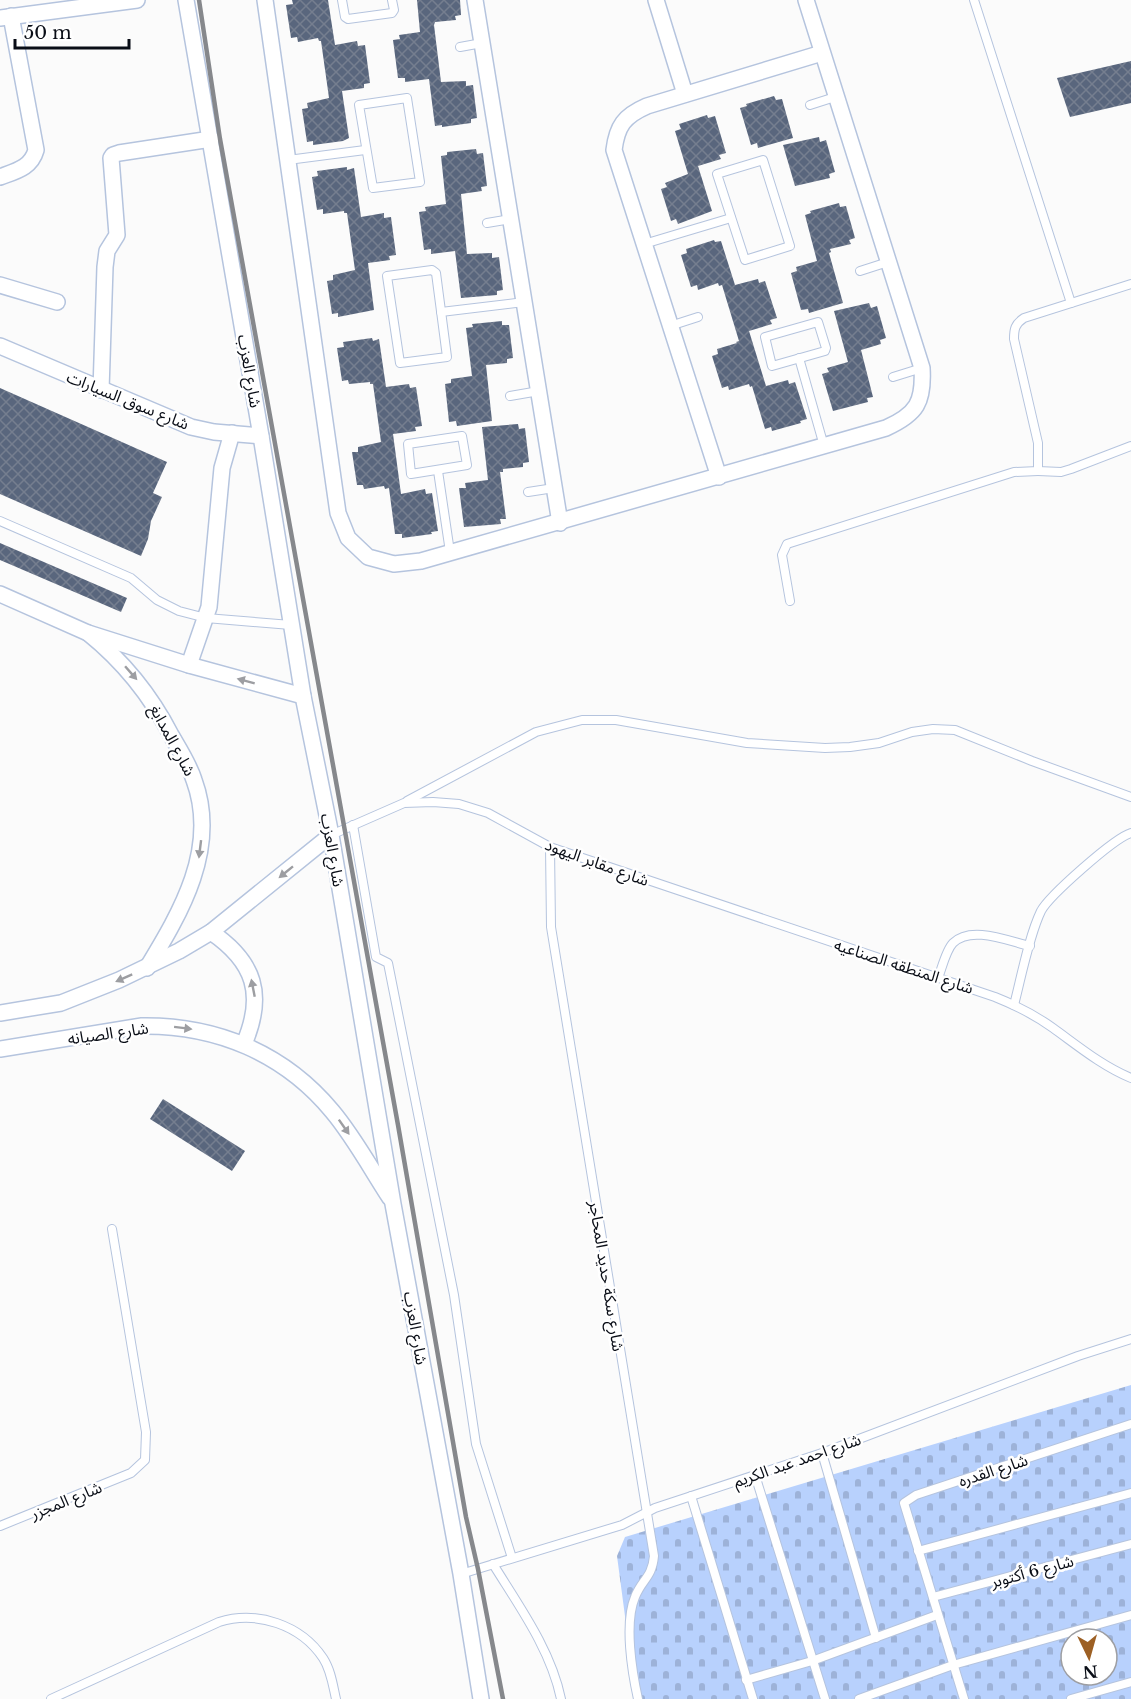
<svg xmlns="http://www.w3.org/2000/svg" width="1131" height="1699" font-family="'Libre Baskerville','Noto Sans Arabic',serif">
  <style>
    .cemetery { fill: url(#cemetery-stones); fill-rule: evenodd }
    .building { fill: url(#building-cross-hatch) }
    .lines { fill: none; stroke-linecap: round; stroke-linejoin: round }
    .lane-casing { stroke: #b5c4de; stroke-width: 10 }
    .street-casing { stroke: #b5c4de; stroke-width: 18 }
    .lane { stroke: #fff; stroke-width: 8 }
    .street { stroke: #fff; stroke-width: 15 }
    .rail { stroke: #86888c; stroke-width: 4.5 }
    .oneway { fill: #9d9ea2 }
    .labels { text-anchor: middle; stroke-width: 5; stroke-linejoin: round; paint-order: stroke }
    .street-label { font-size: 16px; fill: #090d16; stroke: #fff }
  </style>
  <defs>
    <pattern id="cemetery-stones" width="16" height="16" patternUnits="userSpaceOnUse" patternTransform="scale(1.5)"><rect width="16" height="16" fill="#b8d1fd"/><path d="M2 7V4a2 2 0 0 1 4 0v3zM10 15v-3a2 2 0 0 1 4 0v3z" fill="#9db2d8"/></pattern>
    <pattern id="building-cross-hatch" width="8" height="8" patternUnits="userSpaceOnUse" patternTransform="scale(1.5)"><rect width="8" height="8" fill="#59667d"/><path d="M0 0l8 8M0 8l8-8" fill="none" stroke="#757e8f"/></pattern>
  </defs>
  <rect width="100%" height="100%" fill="#fbfbfb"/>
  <path class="cemetery" d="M1131,1385V1699H636L617,1556L625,1537ZM1071,1639H1107V1675H1071Z"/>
  <g class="building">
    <polygon points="292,0 328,0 335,45 357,41 358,46 365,45 370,83 364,84 364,88 342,91 349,138 343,141 313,145 313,141 307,142 302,109 308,108 307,103 329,98 321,41 319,41 318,38 298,42 297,37 291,38 286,5 293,4"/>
    <polygon points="417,0 460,0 461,15 455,16 456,20 435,22 434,25 441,82 466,81 466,86 473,85 477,118 471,119 471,123 442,127 442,125 435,126 429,79 405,82 405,78 398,78 393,40 400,39 399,35 420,32"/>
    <polygon points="1131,61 1131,103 1070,117 1057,78"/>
    <polygon points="774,96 776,100 782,99 793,138 758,148 757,143 751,145 740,108 747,106 746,104"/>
    <polygon points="707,115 708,118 715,116 726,153 719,155 721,159 698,166 712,211 678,224 676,219 671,221 661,189 667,187 665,183 688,174 675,131 681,129 679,124"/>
    <polygon points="819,137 820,142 826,140 835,172 829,174 830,178 795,186 783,145"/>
    <polygon points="476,149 477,154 483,153 487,186 481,187 482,191 461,194 467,254 492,253 492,258 499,257 503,290 497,291 497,295 461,298 455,251 431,254 431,249 424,250 419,212 426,211 425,207 446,204 441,156 447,155 447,152"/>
    <polygon points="347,167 347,170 354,168 361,217 384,213 384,218 391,217 396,255 389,256 390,260 368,263 374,310 338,317 338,313 332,314 327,281 333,280 333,275 355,270 347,213 344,213 344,211 323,214 323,209 317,210 312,177 318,176 317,171"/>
    <polygon points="839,203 840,207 846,206 855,238 849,240 851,244 830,249 831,252 829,253 843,303 809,313 808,309 801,310 791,273 797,271 796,267 817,261 805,215 811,213 810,211"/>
    <polygon points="714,240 715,242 721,241 735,285 758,279 759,283 765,281 777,318 770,320 772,324 749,331 766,386 788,380 789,384 795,382 807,419 800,421 801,423 772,431 771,427 765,429 752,386 750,387 749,384 729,390 728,386 722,388 712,356 718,354 717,349 737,343 736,342 739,341 722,285 719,286 718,283 698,290 697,285 691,287 681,255 687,253 686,249"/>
    <polygon points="869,303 871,308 877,306 886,338 880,340 881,344 861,350 873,397 867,398 868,402 833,411 822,374 829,372 827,368 848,362 834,311"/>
    <polygon points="502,321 502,325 509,325 513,358 507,359 507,363 486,365 492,421 457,426 456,421 449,422 445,384 451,383 451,379 472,376 466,328 473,327 472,324"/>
    <polygon points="372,338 373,341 379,339 386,387 409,384 410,388 416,387 422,426 415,427 416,431 393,434 401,494 425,489 426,494 432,493 438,531 431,532 432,534 402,538 402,534 395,534 389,488 385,489 384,486 364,489 363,485 357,485 352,452 358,452 358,447 381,442 373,384 370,384 370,382 349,384 348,380 342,381 337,348 344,347 343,342"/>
    <polygon points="0,388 167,462 153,493 162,497 151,521 148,539 141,556 0,494"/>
    <polygon points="518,424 519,429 525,428 529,462 523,463 523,467 503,469 503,472 500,472 506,519 500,519 501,524 464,527 459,488 466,488 465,483 488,480 482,427"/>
    <polygon points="0,543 127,598 121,612 0,560"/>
    <polygon points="163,1099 245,1151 232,1171 150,1119"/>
  </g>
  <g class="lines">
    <defs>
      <g id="lane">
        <polyline points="342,0 345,17 348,19 392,13 394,10 392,0"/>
        <polyline points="974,0 1071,303"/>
        <polyline points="460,47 482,43"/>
        <polygon points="407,98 420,182 373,188 359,105"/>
        <polyline points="810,105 835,97"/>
        <polyline points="288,160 365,150"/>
        <polygon points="763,160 790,246 745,260 717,174"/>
        <polyline points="487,223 511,219"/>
        <polyline points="644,244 731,218"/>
        <polygon points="432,270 436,273 447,357 400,363 387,276"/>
        <polyline points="860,271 888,262"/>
        <polyline points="441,312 524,302"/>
        <polygon points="818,322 826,348 825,351 772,366 765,337"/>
        <polyline points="670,326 698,317"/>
        <polyline points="799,358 824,446"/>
        <polyline points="893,377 922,368"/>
        <polyline points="510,396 539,391"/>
        <polygon points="462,436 467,465 411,474 408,444"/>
        <polyline points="438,471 450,552"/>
        <polyline points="1038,471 1061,472 1071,469 1131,446"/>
        <polyline points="528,492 554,488"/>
        <polyline points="0,521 131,578 157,600 179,611 206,618 291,625"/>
        <path d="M790,601L782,555L787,544L1014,472L1038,471V443L1014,339C1014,329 1015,324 1024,318L1131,284"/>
        <polyline points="407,801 536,732 582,720 616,720 747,743 825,748 850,747 879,743 912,732 933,729 955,730 1032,761 1131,797"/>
        <polyline points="353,825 376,957 388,963 454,1295 476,1444 512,1558"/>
        <path d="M331,835L404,803L433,802L459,804L488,813L550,847L995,997C1015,1005 1035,1015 1053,1028C1078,1046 1102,1066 1131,1078"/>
        <path d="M550,847L551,927L654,1556C652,1578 642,1579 635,1597C624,1623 632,1672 638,1699"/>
        <path d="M938,978C942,968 946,950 953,943C971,925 1008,941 1030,946"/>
        <path d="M1014,1005C1021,978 1029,936 1041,911C1049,896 1114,838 1131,833"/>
        <polyline points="822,1453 876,1638"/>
        <polyline points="755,1475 825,1699"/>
        <polyline points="691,1496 753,1699"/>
        <polyline points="0,1526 131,1473 145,1460 146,1432 112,1229"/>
        <polyline points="918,1551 1131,1493"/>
        <path d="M493,1564C519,1606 551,1650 561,1699"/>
        <polyline points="461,1574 622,1525 655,1508 822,1453 1078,1356 1131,1339"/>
        <polyline points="933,1597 1131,1544"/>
        <polyline points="746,1680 812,1661 937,1615"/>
        <path d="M51,1699L219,1622C257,1610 301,1625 323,1658C331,1670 333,1686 336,1699"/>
        <polyline points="859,1699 953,1665 1131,1615"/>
        <polyline points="964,1699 904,1503 916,1495 1131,1424"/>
        <polyline points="1071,1699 1131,1682"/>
      </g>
      <g id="street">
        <polyline points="186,0 261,436 303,696 331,835 393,1204 461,1574 481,1699"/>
        <path d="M265,0L338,513L348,538L368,557L394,564L421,561L886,428C917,414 924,402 922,368L806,0"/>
        <polyline points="475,0 560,523"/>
        <polyline points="656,0 685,94"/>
        <polyline points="0,18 137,0"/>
        <path d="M0,177C16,171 31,168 36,150L11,16"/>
        <polyline points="0,285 57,302"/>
        <polyline points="0,346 191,427 214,432 261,436"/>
        <polyline points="101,390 105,267 107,251 117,235 111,158 113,155 119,153 211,139"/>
        <path d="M719,477L614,150C617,126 624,116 647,106L822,53"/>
        <polyline points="0,594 88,633 189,665 303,696"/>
        <path d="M88,633C124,662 150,694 171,735C179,749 189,764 194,780C219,848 181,912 147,968"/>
        <polyline points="189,665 209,607 222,468 232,433"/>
        <path d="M211,932C255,962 265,995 244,1044"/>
        <polyline points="0,1013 61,1003 119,980 179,951 211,932 331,835"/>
        <path d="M0,1049L142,1026C216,1025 284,1053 332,1111C354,1137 371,1169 390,1198"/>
      </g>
    </defs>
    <use href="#lane" class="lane-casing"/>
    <use href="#street" class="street-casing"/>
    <use href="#lane" class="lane"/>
    <use href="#street" class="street"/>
    <polyline class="rail" points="199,0 220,139 398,1125 466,1517 478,1569 503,1699"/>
  </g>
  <defs><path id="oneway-solid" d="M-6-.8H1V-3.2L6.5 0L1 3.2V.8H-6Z" transform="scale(1.5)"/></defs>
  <g class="oneway">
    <use href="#oneway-solid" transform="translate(131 673) rotate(49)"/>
    <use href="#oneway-solid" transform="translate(246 681) rotate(-165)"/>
    <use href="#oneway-solid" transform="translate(200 849) rotate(97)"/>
    <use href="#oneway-solid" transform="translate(286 872) rotate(141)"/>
    <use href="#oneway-solid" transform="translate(124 978) rotate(156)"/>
    <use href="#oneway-solid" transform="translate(253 988) rotate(-101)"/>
    <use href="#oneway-solid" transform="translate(183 1028) rotate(7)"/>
    <use href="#oneway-solid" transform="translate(344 1127) rotate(55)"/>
  </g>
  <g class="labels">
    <g class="street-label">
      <text transform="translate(250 371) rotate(80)" y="6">شارع العزب</text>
      <text transform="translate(128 400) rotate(22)" y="6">شارع سوق السيارات</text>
      <text transform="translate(173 740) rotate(62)" y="6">شارع المدابغ</text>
      <text transform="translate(333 850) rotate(80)" y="6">شارع العزب</text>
      <text transform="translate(597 862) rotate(20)" y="6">شارع مقابر اليهود</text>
      <text transform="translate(904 966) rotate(18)" y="6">شارع المنطقه الصناعيه</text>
      <text transform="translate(108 1033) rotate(-8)" y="6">شارع الصيانه</text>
      <text transform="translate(607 1276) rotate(81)" y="6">شارع سكة حديد المحاجر</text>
      <text transform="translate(416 1328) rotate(80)" y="6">شارع العزب</text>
      <text transform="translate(797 1460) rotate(-19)" y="6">شارع احمد عبد الكريم</text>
      <text transform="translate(993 1470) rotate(-18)" y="6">شارع القدره</text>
      <text transform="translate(66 1500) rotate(-22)" y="6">شارع المجزر</text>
      <text transform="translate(1032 1571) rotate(-15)" y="6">شارع 6 أكتوبر</text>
    </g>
  </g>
  <g transform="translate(1089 1657) rotate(175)"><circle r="28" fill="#ffffff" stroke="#9d9ea2" stroke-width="1.5"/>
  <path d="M0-4.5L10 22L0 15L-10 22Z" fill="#9d6024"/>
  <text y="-9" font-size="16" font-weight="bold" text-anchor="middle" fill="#090d16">N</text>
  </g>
  <path d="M15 39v9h114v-9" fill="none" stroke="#090d16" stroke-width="3"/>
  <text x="24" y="39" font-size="18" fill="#090d16" stroke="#ffffff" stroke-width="4.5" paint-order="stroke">50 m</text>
</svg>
